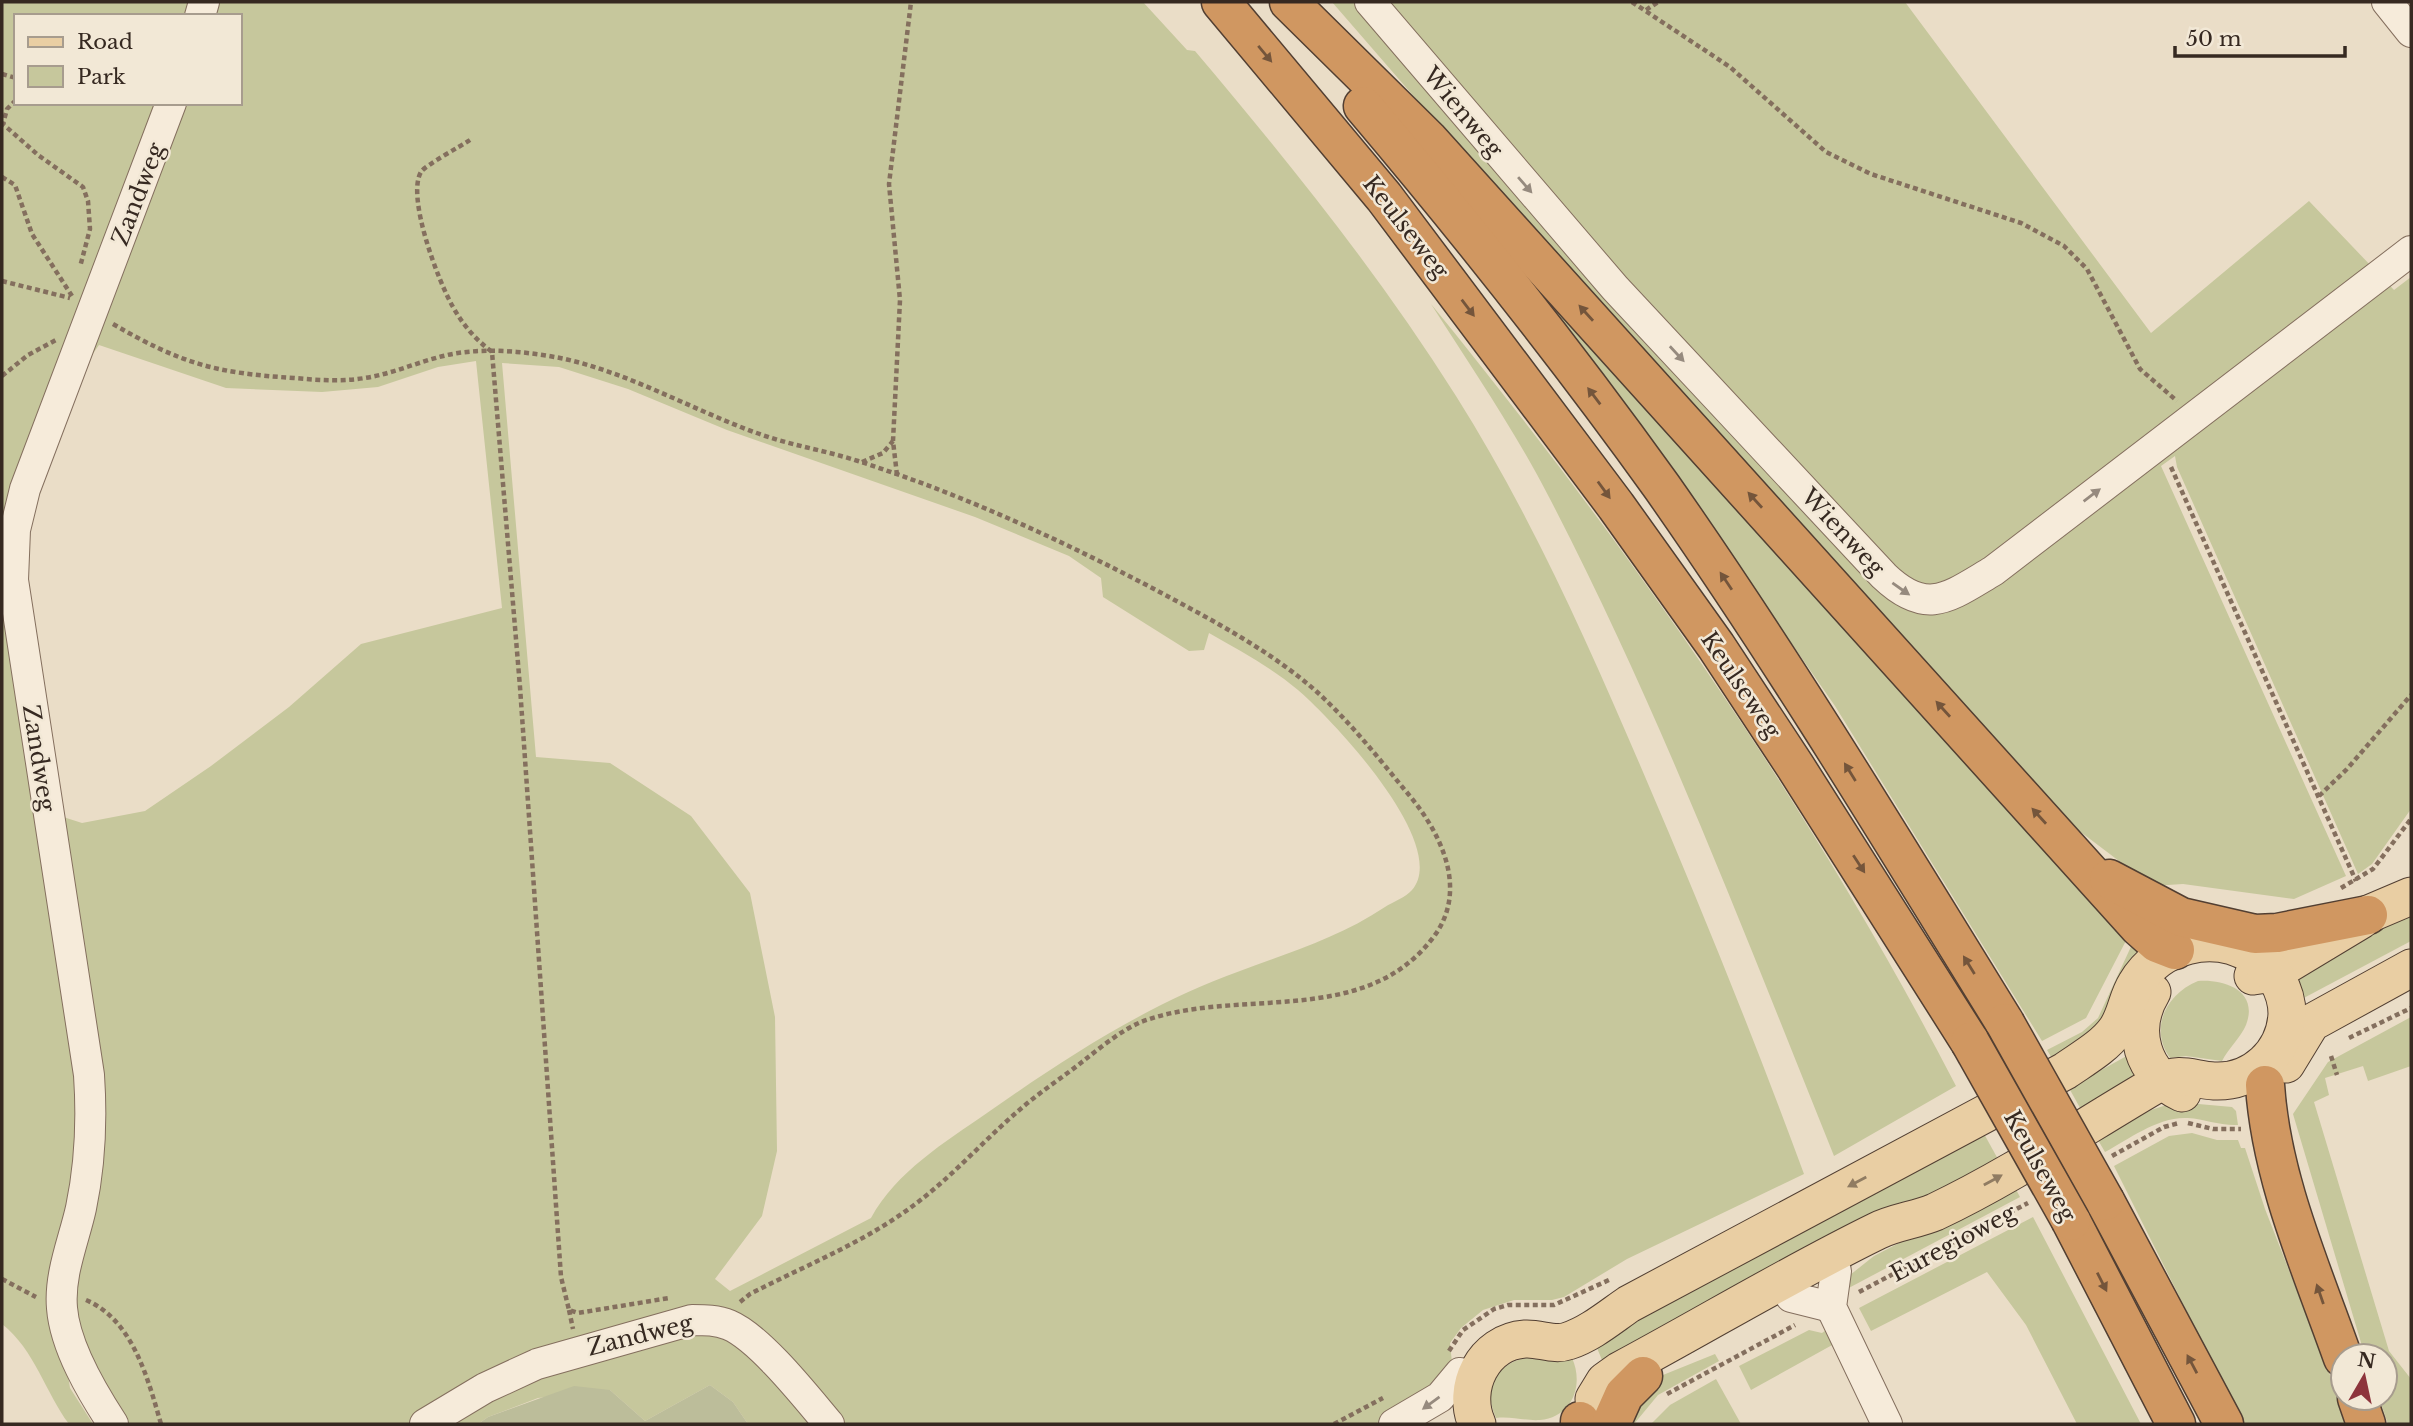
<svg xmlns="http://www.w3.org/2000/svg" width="2413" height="1426" font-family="'Libre Baskerville',serif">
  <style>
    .green { fill: #c6c79c; fill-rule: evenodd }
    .cemetery { fill: #bcbd9a }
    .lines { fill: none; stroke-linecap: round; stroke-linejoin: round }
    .minor-casing { stroke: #846f5e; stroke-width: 32 }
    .major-casing { stroke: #523f32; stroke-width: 39 }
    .highway-casing { stroke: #523f32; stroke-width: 41 }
    .path { stroke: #846f5e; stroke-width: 4.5; stroke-dasharray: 5 3.5; stroke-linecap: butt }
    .minor { stroke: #f6ebda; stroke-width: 30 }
    .major { stroke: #e9cea3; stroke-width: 37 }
    .highway { stroke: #d09761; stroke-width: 38 }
    .highway-bridge-casing { stroke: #523f32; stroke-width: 41; stroke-linecap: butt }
    .highway-bridge { stroke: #d09761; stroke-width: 38 }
    .oneway { fill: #74553b }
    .oneway2 { fill: #968a7e }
    .oneway3 { fill: #907c62 }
    .labels { text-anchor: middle; stroke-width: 5; stroke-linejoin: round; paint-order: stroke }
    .street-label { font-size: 23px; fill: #362921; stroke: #f2e8d6 }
  </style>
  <rect width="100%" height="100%" fill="#eaddc7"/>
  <g class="green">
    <path d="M2,2H1143L1187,50L1195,51C1289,162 1379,274 1456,396C1531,515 1588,643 1643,772C1700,905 1754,1038 1804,1174L1627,1259L1564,1297L1552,1300H1514L1483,1310L1461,1328L1450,1343L1452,1363L1418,1401L1375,1424H844L752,1322L722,1310L415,1424H106L57,1306L70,1388L93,1424H69C45,1392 35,1350 2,1324ZM16,16H240V103H16ZM99,345L226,388L322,392L378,387L438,367L476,361L502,608L361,644L289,707L211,766L145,811L82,823L57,815L21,548L73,382ZM502,363L559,367L628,389L727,430L975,517L1069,556L1101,578L1103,597L1189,651L1204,650L1209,633C1239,650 1272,668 1298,690C1332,719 1451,845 1412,890C1406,897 1393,902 1385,907C1340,937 1291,952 1240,971C1148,1004 1067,1057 987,1113C945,1142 896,1172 871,1218L730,1291L715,1279L762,1216L777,1151L775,1017L750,893L691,816L610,763L536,757Z"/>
    <polygon points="1332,2 1905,2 2151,333 2309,201 2394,290 2411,277 2411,809 2372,864 2358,874 2177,467 2175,456 2161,466 2346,876 2294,899 2183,884 2152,886 2057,814 1482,175"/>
    <polygon points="1456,181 2131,931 2086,1018 2042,1041 1835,706 1660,454"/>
    <path d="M1431,304C1629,547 1812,807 1956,1086L1834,1156C1745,935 1660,711 1550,499C1515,431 1472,368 1431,304Z"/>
    <polygon points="2411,911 2411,941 2300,1000 2288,972"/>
    <polygon points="2135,938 2153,948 2114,1016 2053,1060 2047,1050 2082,1032 2098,1018"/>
    <path d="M2198,981C2225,979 2259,991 2246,1025C2241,1037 2228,1049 2222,1061L2186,1056L2170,1058C2149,1028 2166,994 2198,981Z"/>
    <polygon points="2411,1017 2411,1066 2368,1081 2363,1066 2325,1078 2329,1095 2314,1102 2389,1351 2411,1379 2411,1424 2388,1424 2379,1398 2385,1398 2385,1356 2365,1356 2293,1114 2328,1062"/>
    <polygon points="2132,1053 2149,1076 2084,1115 2069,1088"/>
    <path d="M2176,1102L2232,1107L2236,1111L2238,1125C2220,1126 2205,1119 2188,1118C2159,1116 2129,1139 2105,1152L2098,1140L2151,1110Z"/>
    <polygon points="1983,1132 1999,1161 1604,1365 1595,1343"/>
    <polygon points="2192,1133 2217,1140 2238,1140 2241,1148 2245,1148 2265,1209 2349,1424 2243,1424 2114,1166 2169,1136"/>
    <polygon points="2013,1184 2020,1197 1845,1290 1850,1275 1874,1256"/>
    <polygon points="2033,1217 2141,1424 2077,1424 2026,1325 1987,1272 1871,1331 1859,1308"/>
    <polygon points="672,1324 727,1333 819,1424 748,1424 733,1402 710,1385 645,1421 610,1390 538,1398 488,1417 478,1424 437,1424 500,1386"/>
    <polygon points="1809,1330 1822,1333 1826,1330 1834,1344 1751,1390 1739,1366"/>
    <polygon points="1715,1354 1719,1361 1658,1395 1634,1424 1619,1424 1658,1377"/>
    <path d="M1536,1356L1553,1361L1572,1358C1584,1384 1573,1417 1540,1420C1525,1421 1511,1416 1496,1418C1480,1382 1500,1360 1536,1356Z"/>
    <polygon points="1716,1379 1741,1424 1651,1424 1670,1405"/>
  </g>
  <polygon class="cemetery" points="710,1385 733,1402 748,1424 478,1424 488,1417 574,1386 610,1390 645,1421"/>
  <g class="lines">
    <defs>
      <g id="minor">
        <path d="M1370,2L1615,288L1884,576C1927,617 1949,597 1993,571L2411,251"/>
        <polyline points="2387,2 2411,32"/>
        <polyline points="200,16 204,2"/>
        <polyline points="1836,1271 1831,1307 1887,1424"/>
        <polyline points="1791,1297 1831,1307"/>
        <path d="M113,1424C92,1392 65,1347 62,1308C59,1274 74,1240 81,1208C90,1165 92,1119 89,1075L13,580L15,530L25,489L171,103"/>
        <path d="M425,1424L485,1388L537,1364L692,1320C705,1320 717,1320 729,1325C760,1338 807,1398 829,1424"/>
        <polyline points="1394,1424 1440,1397 1460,1373"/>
      </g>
      <g id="major">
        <polyline points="2338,927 2411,896"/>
        <polyline points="2253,976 2273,973 2361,920"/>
        <path d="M2152,992C2129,1030 2142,1074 2182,1093"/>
        <polyline points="2286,1064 2311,1023 2411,968"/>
        <path d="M1477,1424C1461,1388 1483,1342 1525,1339C1540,1338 1554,1346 1568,1341C1590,1334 1610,1317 1629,1304L2065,1071C2082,1059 2104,1047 2116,1030C2126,1016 2127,998 2136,984C2159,944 2213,931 2252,955C2273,967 2287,990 2287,1014C2285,1053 2253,1083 2214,1081C2194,1080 2179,1071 2160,1082C2086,1125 2013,1175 1935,1212C1916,1220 1895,1222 1877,1231C1789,1274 1705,1325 1619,1371L1605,1381L1594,1399"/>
      </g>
      <g id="highway">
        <polyline points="1221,2 1384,197 1616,506 1716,646 1795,766 1970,1042"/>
        <polyline points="1289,2 1428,139 2139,927 2157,943 2175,950"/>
        <path d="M1363,106C1467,229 1568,356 1662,487C1784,661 1894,843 2005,1023"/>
        <polyline points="2109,879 2181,917 2255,934 2277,933 2368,915"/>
        <path d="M2265,1085C2271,1179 2312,1270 2343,1358"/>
        <polyline points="2105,1201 2224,1424"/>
        <polyline points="2071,1221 2176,1424"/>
        <polyline points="2357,1398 2366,1424"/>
        <polyline points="1580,1424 1580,1421"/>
        <polyline points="1611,1424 1624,1395 1643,1376"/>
      </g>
    </defs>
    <use href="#minor" class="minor-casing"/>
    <use href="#major" class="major-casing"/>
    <use href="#highway" class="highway-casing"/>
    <g class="path">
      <polyline points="1632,2 1730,67 1826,152 1871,174 2021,223 2064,246 2087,269 2140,369 2177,401"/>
      <polyline points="1646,10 1658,2"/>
      <polyline points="2,74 16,78"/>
      <polyline points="16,100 7,109 3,124 38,155 83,187 88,201 90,229 80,267"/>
      <path d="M470,140C461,146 424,166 421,172C406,197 439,283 453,307C463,325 475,339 492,352L520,687L561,1277L569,1310L578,1313L669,1298"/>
      <polyline points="2,177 15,185 32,234 72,296"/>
      <polyline points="2,281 70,298"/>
      <path d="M113,324C182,364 215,373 294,378C318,380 341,382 365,378C397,373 426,358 458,353C492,348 531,352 565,359C631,374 691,409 754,432C788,445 824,450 858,461C961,494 1059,539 1154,589C1210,619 1268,649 1316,691C1348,720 1377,756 1404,789C1440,830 1471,890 1432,939C1362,1029 1236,986 1141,1022C1120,1031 1100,1048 1082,1062C1063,1077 1043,1090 1024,1106C988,1136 956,1173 918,1202C868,1241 806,1265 750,1294L740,1302"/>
      <polyline points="2,376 28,355 56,340"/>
      <polyline points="862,462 883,453 893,441"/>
      <polyline points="2171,467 2356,881"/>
      <polyline points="897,475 893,441 900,300 889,184 911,2"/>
      <polyline points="2319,796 2347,769 2411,695"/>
      <polyline points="2341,888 2373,869 2411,819"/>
      <polyline points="2349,1038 2411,1008"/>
      <polyline points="2331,1056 2337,1075"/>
      <polyline points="2188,1123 2213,1129 2241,1129"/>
      <polyline points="2112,1156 2164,1127 2179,1123"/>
      <polyline points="2,1279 36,1297"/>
      <polyline points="1859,1292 2028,1203"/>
      <path d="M86,1300C133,1320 148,1379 161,1424"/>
      <polyline points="569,1310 573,1329"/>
      <polyline points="1449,1351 1463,1330 1494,1309 1508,1305 1554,1305 1609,1280"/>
      <polyline points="1667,1394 1795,1325"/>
      <polyline points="1334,1424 1383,1398"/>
    </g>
    <use href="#minor" class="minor"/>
    <use href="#major" class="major"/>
    <use href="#highway" class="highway"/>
    <defs>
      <g id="highway-bridge">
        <polyline points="2005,1023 2105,1201"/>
        <polyline points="1970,1042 2071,1221"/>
      </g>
    </defs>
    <use href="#highway-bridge" class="highway-bridge-casing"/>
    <use href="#highway-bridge" class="highway-bridge"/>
  </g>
  <defs><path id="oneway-solid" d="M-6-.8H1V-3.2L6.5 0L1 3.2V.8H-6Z" transform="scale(1.75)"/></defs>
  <g class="oneway">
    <use href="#oneway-solid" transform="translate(1265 54) rotate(50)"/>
    <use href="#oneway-solid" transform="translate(1468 308) rotate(53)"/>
    <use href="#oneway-solid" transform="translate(1586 313) rotate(-132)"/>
    <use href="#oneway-solid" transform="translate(1594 396) rotate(-127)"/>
    <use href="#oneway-solid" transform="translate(1604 490) rotate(54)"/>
    <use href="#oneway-solid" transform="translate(1755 500) rotate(-132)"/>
    <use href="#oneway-solid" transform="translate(1726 581) rotate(-124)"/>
    <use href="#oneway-solid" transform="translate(1943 709) rotate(-132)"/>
    <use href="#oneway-solid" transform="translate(1850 772) rotate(-122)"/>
    <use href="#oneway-solid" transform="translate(2039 816) rotate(-132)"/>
    <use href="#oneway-solid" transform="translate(1859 864) rotate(57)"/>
    <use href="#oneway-solid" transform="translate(1969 965) rotate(-122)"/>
    <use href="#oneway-solid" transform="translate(2102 1282) rotate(63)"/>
    <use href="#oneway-solid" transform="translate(2320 1294) rotate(-109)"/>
    <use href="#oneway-solid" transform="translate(2192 1364) rotate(-118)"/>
  </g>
  <g class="oneway2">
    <use href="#oneway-solid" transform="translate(1525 185) rotate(49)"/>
    <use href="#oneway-solid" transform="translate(1677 354) rotate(47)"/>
    <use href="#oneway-solid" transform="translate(2092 495) rotate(-37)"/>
    <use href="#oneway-solid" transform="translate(1901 589) rotate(35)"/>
    <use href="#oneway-solid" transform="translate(1431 1403) rotate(144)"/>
  </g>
  <g class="oneway3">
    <use href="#oneway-solid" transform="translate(1993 1180) rotate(-29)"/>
    <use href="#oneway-solid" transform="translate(1857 1182) rotate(152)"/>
  </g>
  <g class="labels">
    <g class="street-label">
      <text transform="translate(1463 112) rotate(50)" y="8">Wienweg</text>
      <text transform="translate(138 194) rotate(-69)" y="8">Zandweg</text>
      <text transform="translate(1406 227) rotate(52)" y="8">Keulseweg</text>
      <text transform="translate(1843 532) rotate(47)" y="8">Wienweg</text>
      <text transform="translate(1741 685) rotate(56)" y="8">Keulseweg</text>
      <text transform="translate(39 758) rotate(81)" y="8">Zandweg</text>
      <text transform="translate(2040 1166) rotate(61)" y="8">Keulseweg</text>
      <text transform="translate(1953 1243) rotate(-28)" y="8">Euregioweg</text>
      <text transform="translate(640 1335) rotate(-14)" y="8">Zandweg</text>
    </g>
  </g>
  <rect width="2413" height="1426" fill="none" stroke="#362921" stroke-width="7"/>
  <rect x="14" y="14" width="228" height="91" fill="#f2e8d6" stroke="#a79c8e" stroke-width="2"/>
  <rect x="28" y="37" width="35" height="10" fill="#e9cea3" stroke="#a79c8e" stroke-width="2"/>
  <text x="77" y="49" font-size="21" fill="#362921">Road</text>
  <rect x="28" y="66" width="35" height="21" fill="#c6c79c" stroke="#a79c8e" stroke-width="2"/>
  <text x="77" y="84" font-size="21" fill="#362921">Park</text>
  <g transform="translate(2364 1377) rotate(9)"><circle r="33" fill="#f2e8d6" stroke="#a79c8e" stroke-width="2"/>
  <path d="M0-5L12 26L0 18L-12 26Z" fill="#8d343c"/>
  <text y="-10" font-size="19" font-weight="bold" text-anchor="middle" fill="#362921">N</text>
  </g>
  <path d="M2175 46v10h170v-10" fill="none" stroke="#362921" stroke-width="3.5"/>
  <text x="2186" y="46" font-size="21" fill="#362921" stroke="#f2e8d6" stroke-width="5" paint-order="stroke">50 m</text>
</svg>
